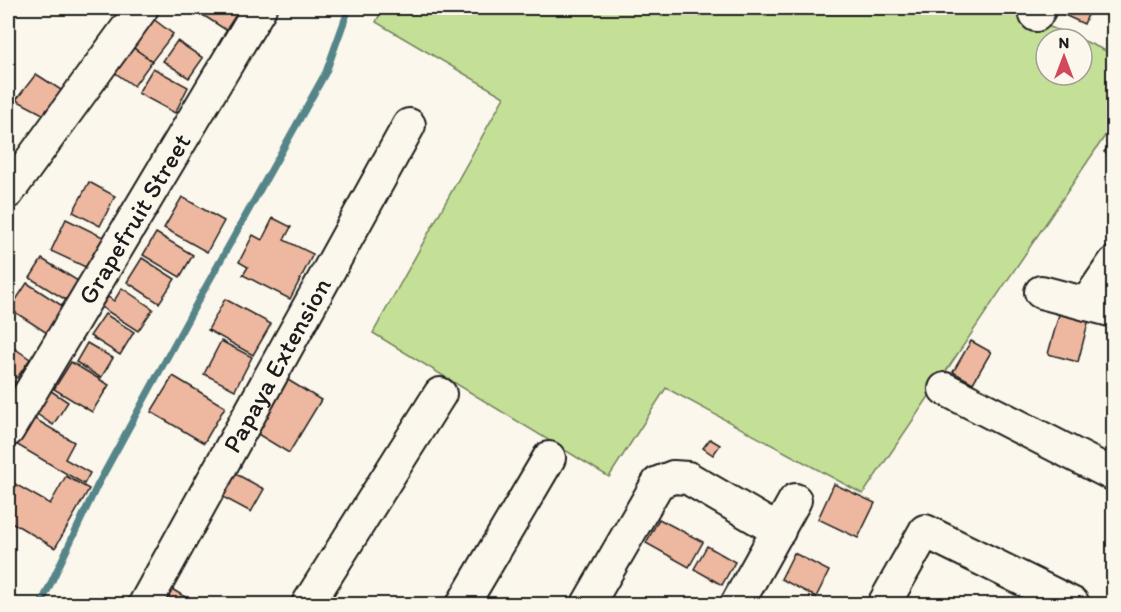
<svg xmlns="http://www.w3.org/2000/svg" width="1121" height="612" font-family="Itim,sans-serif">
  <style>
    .green { fill: #c4e097; stroke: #707e5a; stroke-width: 1.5 }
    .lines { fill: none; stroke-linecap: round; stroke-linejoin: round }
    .stream { stroke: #548588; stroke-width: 7 }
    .building { fill: #edb89f; stroke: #1c1c1c; stroke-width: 1.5 }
    .minor-casing { stroke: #1c1c1c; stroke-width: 36 }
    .minor { stroke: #fbf7ec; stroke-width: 32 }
    .labels { text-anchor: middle; stroke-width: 5; stroke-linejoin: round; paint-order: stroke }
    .street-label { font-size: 26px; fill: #1c1c1c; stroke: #fbf7ec }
  </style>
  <rect width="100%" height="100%" fill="#fbf7ec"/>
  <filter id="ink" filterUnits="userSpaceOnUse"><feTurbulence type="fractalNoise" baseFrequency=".0167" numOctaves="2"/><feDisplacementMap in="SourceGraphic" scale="12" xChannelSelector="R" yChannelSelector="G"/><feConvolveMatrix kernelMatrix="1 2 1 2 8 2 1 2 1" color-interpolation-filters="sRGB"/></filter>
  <g filter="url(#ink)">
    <polygon class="green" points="383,8 1004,8 1079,39 1046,39 1046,75 1082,75 1082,40 1113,54 1113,124 863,494 666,388 609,477 373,333 504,97 376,22"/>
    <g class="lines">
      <polyline class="stream" points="41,604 97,486 199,299 326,72 349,8"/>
    </g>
    <g class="building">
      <polygon points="197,8 241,8 226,30 195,10"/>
      <polygon points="1049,8 1091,8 1084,24"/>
      <polygon points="148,15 173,34 152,61 121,39"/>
      <polygon points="177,41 203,58 189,78 163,61"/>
      <polygon points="125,42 152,61 134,86 107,67"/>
      <polygon points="153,68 188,87 175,113 138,93"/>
      <polygon points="36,74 69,95 56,121 16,100"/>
      <polygon points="1114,140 1114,160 1104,152"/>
      <polygon points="89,182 115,196 100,226 73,212"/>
      <polygon points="182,197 224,221 207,252 164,228"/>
      <polygon points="273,218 291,227 284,240 313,254 290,299 243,275 248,267 239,262 253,235 262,240"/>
      <polygon points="66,219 107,239 92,270 51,251"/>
      <polygon points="156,233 193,255 180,277 143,255"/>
      <polygon points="142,258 175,279 159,303 127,282"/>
      <polygon points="42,259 78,281 66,300 30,278"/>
      <polygon points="27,283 64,307 47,333 10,309"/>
      <polygon points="122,288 153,309 138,331 101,307 108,297 114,301"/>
      <polygon points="225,299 271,324 253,355 208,330"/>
      <polygon points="1061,307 1090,315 1078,362 1048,354"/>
      <polygon points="105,314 134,332 120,355 90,336"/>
      <polygon points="221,341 252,357 235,390 204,374"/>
      <polygon points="971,341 991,352 973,383 953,372"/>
      <polygon points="87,343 113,358 101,378 76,362"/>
      <polygon points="8,344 30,359 17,378 8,372"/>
      <polygon points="71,362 109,385 92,412 54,389"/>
      <polygon points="173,376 225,407 204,443 151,412"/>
      <polygon points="283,377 321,400 289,453 251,430"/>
      <polygon points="8,378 18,384 10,397 8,395"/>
      <polygon points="48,389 68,402 53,425 34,412"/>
      <polygon points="30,416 74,442 65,459 90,473 84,484 14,443"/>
      <polygon points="710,439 720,445 713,455 703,448"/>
      <polygon points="234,473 264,489 251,512 221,496"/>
      <polygon points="66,476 89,489 55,548 8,520 8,480 50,504"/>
      <polygon points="834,484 875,503 858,538 818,519"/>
      <polygon points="659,519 703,542 689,567 646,543"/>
      <polygon points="707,546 735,562 722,585 694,569"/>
      <polygon points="794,553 829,571 816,597 781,579"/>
      <polygon points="165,585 197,604 153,604"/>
    </g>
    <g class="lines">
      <defs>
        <g id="minor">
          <polyline points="1036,15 1040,8"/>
          <polyline points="8,192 142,8"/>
          <polyline points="1041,292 1114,311"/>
          <polyline points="1086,304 1114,263"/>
          <polyline points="945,389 1114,475"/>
          <path id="s1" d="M8,430L260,8"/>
          <path id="s2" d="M145,604L409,125"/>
          <polyline points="308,604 440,394"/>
          <polyline points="463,604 549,458"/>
          <polyline points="588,604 658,483 673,477 688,478 779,531"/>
          <polyline points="737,604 795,500"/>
          <polyline points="884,604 925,531 1073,604"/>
        </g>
      </defs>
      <use href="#minor" class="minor-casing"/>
      <use href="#minor" class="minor"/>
    </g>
  </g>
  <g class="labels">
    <g class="street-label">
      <text dy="9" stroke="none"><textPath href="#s1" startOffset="246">Grapefruit Street</textPath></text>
      <text dy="9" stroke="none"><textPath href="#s2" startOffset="273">Papaya Extension</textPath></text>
    </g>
  </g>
  <rect width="1121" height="612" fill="none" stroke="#fbf7ec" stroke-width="30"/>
  <rect x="15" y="15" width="1091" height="582" fill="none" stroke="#1c1c1c" stroke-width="2" filter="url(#ink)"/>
  <g transform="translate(1064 57)"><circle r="28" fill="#fbf7ec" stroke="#a29f99" stroke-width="1.5"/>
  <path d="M0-4.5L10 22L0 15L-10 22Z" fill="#d1495b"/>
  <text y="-9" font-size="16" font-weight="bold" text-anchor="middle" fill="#1c1c1c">N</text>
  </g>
</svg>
